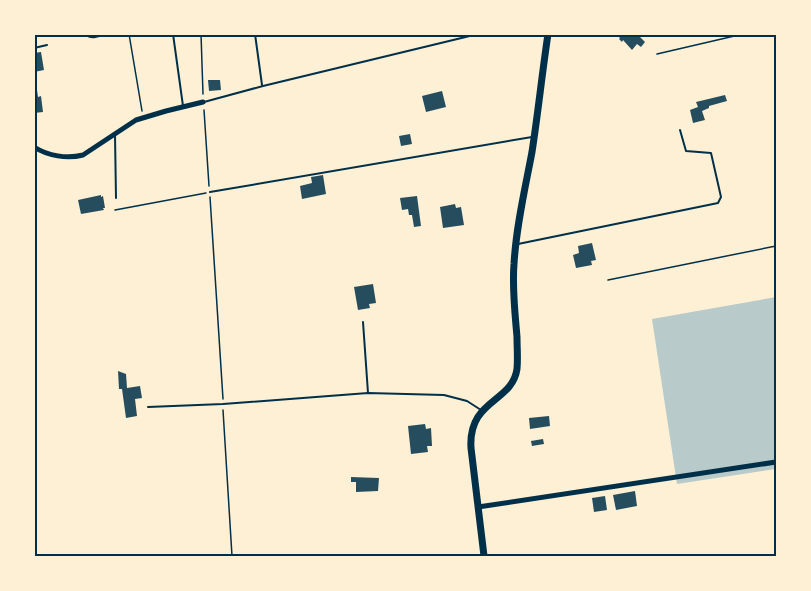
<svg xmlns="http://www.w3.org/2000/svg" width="811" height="591" font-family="'Open Sans',sans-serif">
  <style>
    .green { fill: #b9caca }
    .building { fill: #264d5e }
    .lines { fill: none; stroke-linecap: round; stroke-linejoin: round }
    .path { stroke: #003049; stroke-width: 1.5 }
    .service { stroke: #003049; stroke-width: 2 }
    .minor { stroke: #003049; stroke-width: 5 }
    .secondary { stroke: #003049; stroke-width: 7 }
    .neatline { fill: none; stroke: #003049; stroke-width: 2 }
  </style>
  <rect width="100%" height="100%" fill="#fdf0d5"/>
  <polygon class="green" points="776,297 776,469 677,484 652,319"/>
  <g class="building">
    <polygon points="616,34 637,34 645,42 641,47 637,44 632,50 623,40 622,42 619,39 620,38"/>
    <polygon points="41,52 44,70 34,72 34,53"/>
    <polygon points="208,80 220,80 221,90 209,91"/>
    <polygon points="34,83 36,83 38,97 41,96 43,112 34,113"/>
    <polygon points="442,91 446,107 426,112 422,96"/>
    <polygon points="725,95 727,101 709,106 709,108 702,111 705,120 693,123 690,110 698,107 696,102"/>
    <polygon points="410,134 412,144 401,146 399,136"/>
    <polygon points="323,175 326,194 302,199 300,186 312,183 311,177"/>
    <polygon points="101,195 101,197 103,196 105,208 103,208 104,210 81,214 78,200"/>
    <polygon points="417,196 421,226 414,227 412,215 409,215 408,209 402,210 400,198"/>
    <polygon points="455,204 456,208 461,207 464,225 443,228 440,207"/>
    <polygon points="592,243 596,260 591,261 592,265 576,268 573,255 579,253 578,246"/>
    <polygon points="373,284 376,303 369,304 370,308 358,310 354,287"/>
    <polygon points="118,371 126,374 127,388 140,386 142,398 135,399 137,416 126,418 122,389 119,389"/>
    <polygon points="549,416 550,426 530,429 529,418"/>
    <polygon points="425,424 426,429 431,428 432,446 427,446 428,452 411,454 408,426"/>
    <polygon points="543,439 544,444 532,446 531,441"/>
    <polygon points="351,477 379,478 378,491 356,492 356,482 351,482"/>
    <polygon points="635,491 637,506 616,510 613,495"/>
    <polygon points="605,496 607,510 594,512 592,498"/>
  </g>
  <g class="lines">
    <g class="path">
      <path d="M84,34C91,40 98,37 106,34"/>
      <polyline points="129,34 142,111"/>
      <polyline points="201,34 203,94"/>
      <polyline points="657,54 743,34"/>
      <polyline points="204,110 209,186"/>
      <polyline points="210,197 223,399"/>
      <polyline points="115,210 206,193"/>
      <polyline points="608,280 776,246"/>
      <polyline points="223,410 232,556"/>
      <polyline points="413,556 475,555"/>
    </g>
    <g class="service">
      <polyline points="173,34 183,106"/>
      <polyline points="255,34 262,85"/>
      <polyline points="34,48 47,45"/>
      <polyline points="204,102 263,86 478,34"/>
      <polyline points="115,135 116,198"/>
      <polyline points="210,192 532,137"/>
      <polyline points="518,244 718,203 721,197 711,153 686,151 680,130"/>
      <polyline points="363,322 368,393"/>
      <polyline points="148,407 223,404 368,393 444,395 467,401 481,410"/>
    </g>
    <g class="minor">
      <path d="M34,147C48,156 67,159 83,155L136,120L166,111L203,102"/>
      <polyline points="478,507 776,462"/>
    </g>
    <path class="secondary" d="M484,556L471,448C468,399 512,403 517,369C518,358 517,348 517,337C515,313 512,288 514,264C516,227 525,189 532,152C538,113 542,74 548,34"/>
  </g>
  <rect width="811" height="591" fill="none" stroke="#fdf0d5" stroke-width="72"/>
  <rect x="36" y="36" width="739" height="519" class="neatline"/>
</svg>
